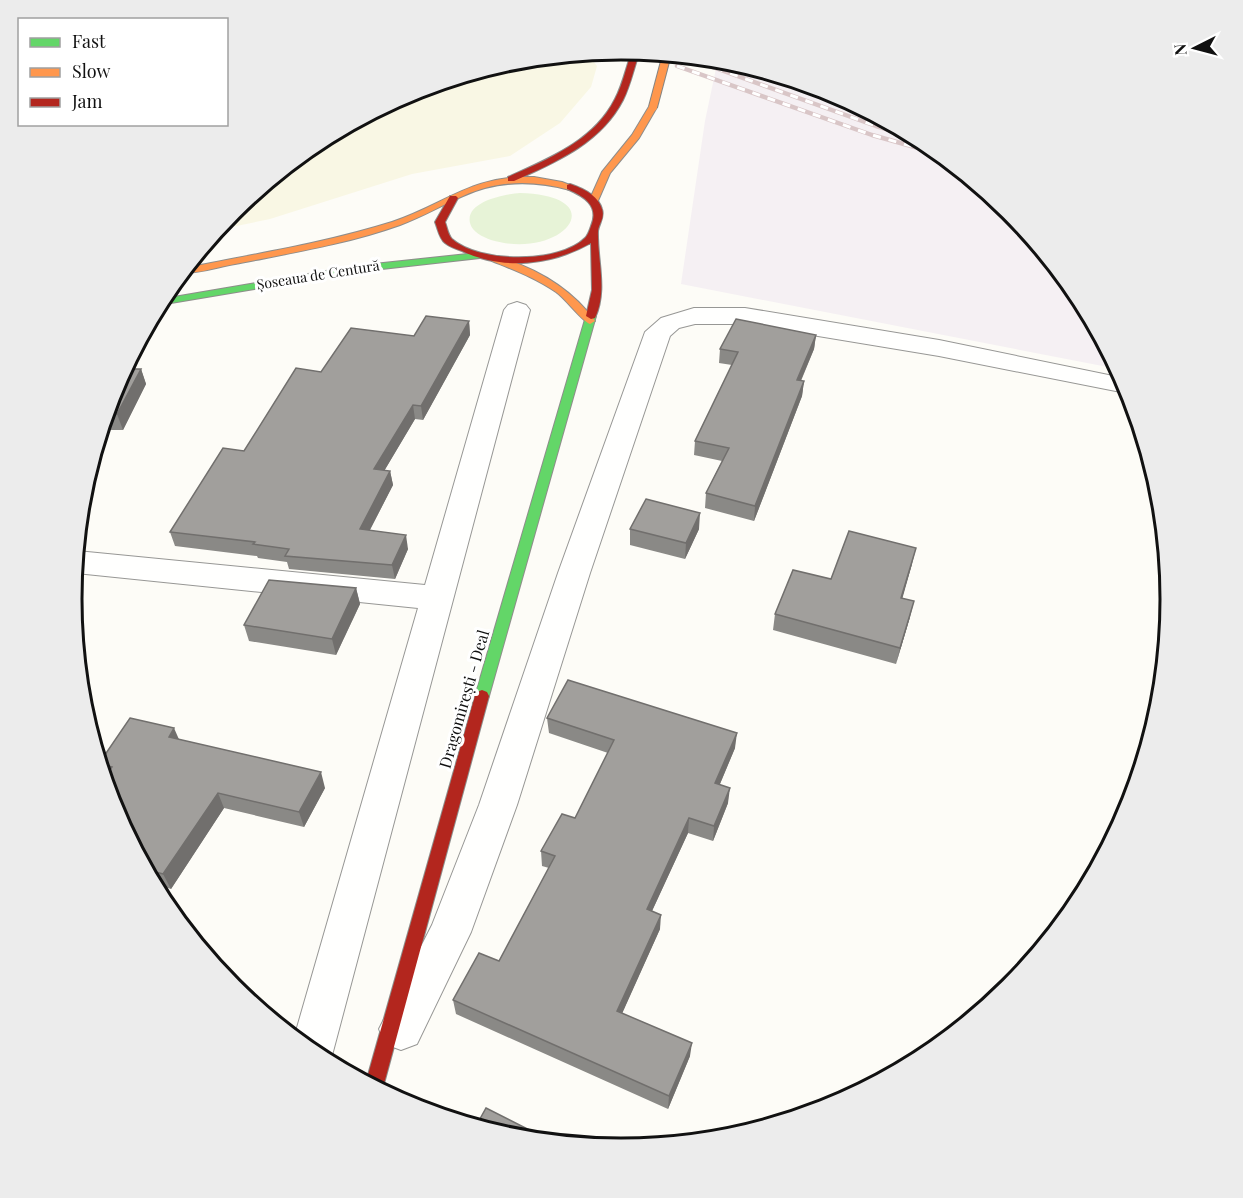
<svg xmlns="http://www.w3.org/2000/svg" width="1243" height="1198" font-family="'Playfair Display',serif">
  <style>
    .industrial { fill: #f5f0f3 }
    .farmland { fill: #f9f7e4 }
    .green { fill: #e7f3d7 }
    .lines { fill: none; stroke-linecap: round; stroke-linejoin: round }
    .street-casing { stroke: #979795; stroke-width: 2 }
    .fast-casing { stroke: #8e8d8b; stroke-width: 2 }
    .slow-casing { stroke: #8e8d8b; stroke-width: 2 }
    .jam-casing { stroke: #8e8d8b; stroke-width: 2 }
    .street { fill: #fffffe; fill-rule: evenodd }
    .fast { fill: #63d668; fill-rule: evenodd }
    .slow { fill: #ff974d; fill-rule: evenodd }
    .jam { fill: #b3261e; fill-rule: evenodd }
    .rail-casing { stroke: #d9c6c7; stroke-width: 4.5 }
    .rail { stroke: #fff; stroke-width: 3; stroke-dasharray: 8; stroke-linecap: butt }
    .slow-bridge-casing { stroke: #858482; stroke-width: 10; stroke-linecap: butt }
    .slow-bridge { stroke: #ff974d; stroke-width: 8 }
    .wall { fill: #8a8986 }
    .shaded-wall { fill: #716f6d }
    .building { fill: #a19f9c; stroke: #716f6d; stroke-width: 1.5 }
    .labels { text-anchor: middle; stroke-width: 6; stroke-linejoin: round; paint-order: stroke }
    .far-street-label { font-size: 14px; fill: #111; stroke: #fff }
    .street-label { font-size: 16px; fill: #111; stroke: #fff }
    .rim { fill: none; stroke: #111; stroke-width: 3 }
  </style>
  <rect width="100%" height="100%" fill="#fdfcf7"/>
  <polygon class="industrial" points="718,59 729,60 832,91 927,142 1010,211 1079,294 1118,369 681,284 705,121"/>
  <polygon class="farmland" points="587,53 597,66 591,87 560,123 510,156 412,174 270,219 217,230 233,210 317,142 412,91 515,60"/>
  <path class="green" d="M520,193C616,196 562,261 491,240C483,237 472,232 470,223C465,201 506,194 520,193Z"/>
  <g class="lines">
    <defs>
      <g id="street">
        <polygon points="517,302 526,305 530,310 330,1063 316,1056 294,1038 418,608 76,573 77,551 425,585 504,310 508,305"/>
        <polygon points="694,308 745,308 939,340 1123,378 1131,394 939,356 745,324 695,324 679,328 670,336 590,573 517,805 471,932 417,1044 401,1050 385,1044 379,1029 432,925 479,805 558,573 645,332 661,318"/>
      </g>
      <g id="fast">
        <polygon points="477,253 480,254 480,258 355,272 159,305 162,299 355,266"/>
        <polygon points="591,313 596,316 489,696 487,700 477,700 475,696 586,316"/>
      </g>
      <g id="slow">
        <polygon points="650,105 657,107 639,138 610,173 597,203 591,203 589,201 602,172 632,135"/>
        <path d="M534,177L562,182L575,187L570,190C533,180 498,180 463,196C442,205 422,217 400,225C347,244 290,253 235,264C218,267 198,274 181,273L186,268C255,254 325,243 392,222C446,204 471,175 534,177Z"/>
        <path d="M495,256C534,267 571,288 595,321L590,324C582,321 566,299 556,292C536,278 514,270 492,261L490,259Z"/>
      </g>
      <g id="jam">
        <path d="M632,51H640C634,67 631,84 623,100C601,143 556,162 514,181H508V177C548,159 594,141 615,99C623,84 626,67 632,51Z"/>
        <path d="M570,184C582,188 598,195 602,209C605,218 599,223 598,231C597,260 608,290 595,318L591,319L586,316L592,290L591,243C552,265 503,271 462,251C456,249 450,247 445,243C439,238 438,229 435,222L450,196H456L458,198L445,222C447,227 448,235 452,239C479,263 559,264 585,238C588,235 590,229 591,226C600,205 583,196 567,189V185Z"/>
        <polygon points="482,690 487,692 489,696 382,1091 366,1082 475,696 477,692"/>
      </g>
    </defs>
    <use href="#street" class="street-casing"/>
    <use href="#fast" class="fast-casing"/>
    <use href="#slow" class="slow-casing"/>
    <use href="#jam" class="jam-casing"/>
    <use href="#street" class="street"/>
    <use href="#fast" class="fast"/>
    <use href="#slow" class="slow"/>
    <use href="#jam" class="jam"/>
    <defs>
      <g id="rail">
        <polyline points="685,57 876,126 920,139"/>
        <polyline points="677,66 872,135 943,155"/>
      </g>
    </defs>
    <use href="#rail" class="rail-casing"/>
    <use href="#rail" class="rail"/>
    <defs>
      <polyline id="slow-bridge" points="653,107 667,54"/>
    </defs>
    <use href="#slow-bridge" class="slow-bridge-casing"/>
    <use href="#slow-bridge" class="slow-bridge"/>
  </g>
  <g class="wall">
    <polygon points="469,321 470,335 423,420 415,419 384,471 390,471 393,485 370,530 408,549 395,579 289,569 287,562 258,558 257,556 175,546 170,532 244,451 321,372 414,336"/>
    <polygon points="816,335 814,349 801,381 804,381 802,396 754,521 705,508 706,493 722,461 694,455 695,441 732,365 719,363 720,349"/>
    <polygon points="141,369 146,384 123,430 108,430 93,457 114,388"/>
    <polygon points="630,529 699,529 685,559 630,545"/>
    <polygon points="912,564 902,598 910,617 896,664 773,630 775,614"/>
    <polygon points="356,588 360,604 336,655 249,641 244,625"/>
    <polygon points="547,718 735,748 720,784 728,803 713,841 688,833 652,911 660,929 622,1013 690,1056 668,1109 456,1014 453,1000 499,961 549,868 542,866 541,851 575,818 608,753 549,733"/>
    <polygon points="179,739 325,788 304,827 224,808 171,889 153,883 114,809 105,777 100,762"/>
  </g>
  <g class="shaded-wall">
    <polygon points="469,321 470,335 423,420 421,406"/>
    <polygon points="816,335 814,349 795,394 797,380"/>
    <polygon points="141,369 146,384 123,430 117,414"/>
    <polygon points="804,381 802,396 754,521 755,506"/>
    <polygon points="413,405 415,419 377,483 374,469"/>
    <polygon points="104,421 108,430 93,457"/>
    <polygon points="390,471 393,485 363,543 360,529"/>
    <polygon points="700,513 699,529 685,559 686,543"/>
    <polygon points="406,535 408,549 395,579 392,565"/>
    <polygon points="916,548 912,564 898,614 901,598"/>
    <polygon points="356,588 360,604 336,655 332,639"/>
    <polygon points="914,601 910,617 896,664 900,648"/>
    <polygon points="174,728 181,744 169,737"/>
    <polygon points="737,733 735,748 714,798 715,783"/>
    <polygon points="321,772 325,788 304,827 299,812"/>
    <polygon points="730,788 728,803 713,841 714,826"/>
    <polygon points="218,793 224,808 171,889 163,874"/>
    <polygon points="689,818 688,833 646,924 647,909"/>
    <polygon points="661,915 660,929 617,1025 617,1011"/>
    <polygon points="692,1043 690,1056 668,1109 669,1096"/>
  </g>
  <g class="building">
    <polygon points="426,316 469,321 421,406 413,405 374,469 390,471 360,529 406,535 392,565 285,556 289,549 253,544 255,542 170,532 223,448 244,451 296,368 321,372 351,328 414,336"/>
    <polygon points="736,319 816,335 797,380 804,381 755,506 706,493 729,448 695,441 738,352 720,349"/>
    <polygon points="125,369 141,369 117,414 106,414 114,388"/>
    <polygon points="646,499 700,513 686,543 630,529"/>
    <polygon points="849,531 916,548 901,598 914,601 900,648 775,614 793,570 831,579"/>
    <polygon points="269,580 356,588 332,639 244,625"/>
    <polygon points="568,680 737,733 715,783 730,788 714,826 689,818 647,909 661,915 617,1011 692,1043 669,1096 453,1000 479,953 499,961 555,856 541,851 562,814 575,818 614,740 547,718"/>
    <polygon points="130,718 174,728 169,737 321,772 299,812 218,793 163,874 145,869 114,809 104,778 112,767 100,764 100,762"/>
    <polygon points="486,1108 553,1142 514,1138 476,1126"/>
  </g>
  <g class="labels">
    <g class="far-street-label">
      <text transform="translate(318 275) rotate(-9)" y="5">Șoseaua de Centură</text>
    </g>
    <g class="street-label">
      <text transform="translate(464 699) rotate(-74)" y="6">Dragomirești - Deal</text>
    </g>
  </g>
  <path d="M0 0H1243V1198H0ZM82 599a539 539 0 1 1 1078 0a539 539 0 1 1-1078 0Z" fill="#ececec" fill-rule="evenodd"/>
  <path class="rim" d="M82 599a539 539 0 1 1 1078 0a539 539 0 1 1-1078 0Z"/>
  <rect x="18" y="18" width="210" height="108" fill="#ffffff" stroke="#a0a0a0" stroke-width="1.5"/>
  <rect x="30" y="38" width="30" height="9" fill="#63d668" stroke="#a0a0a0" stroke-width="1.5"/>
  <text x="72" y="48" font-size="18" fill="#111111">Fast</text>
  <rect x="30" y="68" width="30" height="9" fill="#ff974d" stroke="#a0a0a0" stroke-width="1.5"/>
  <text x="72" y="78" font-size="18" fill="#111111">Slow</text>
  <rect x="30" y="98" width="30" height="9" fill="#b3261e" stroke="#a0a0a0" stroke-width="1.5"/>
  <text x="72" y="108" font-size="18" fill="#111111">Jam</text>
  <g transform="translate(1195 48) rotate(264)" stroke="#ffffff" stroke-width="4.5" paint-order="stroke">
  <path d="M0-4.5L10 22L0 15L-10 22Z" fill="#111111"/>
  <text y="-9" font-size="16" font-weight="bold" text-anchor="middle" fill="#111111">N</text>
  </g>
</svg>
